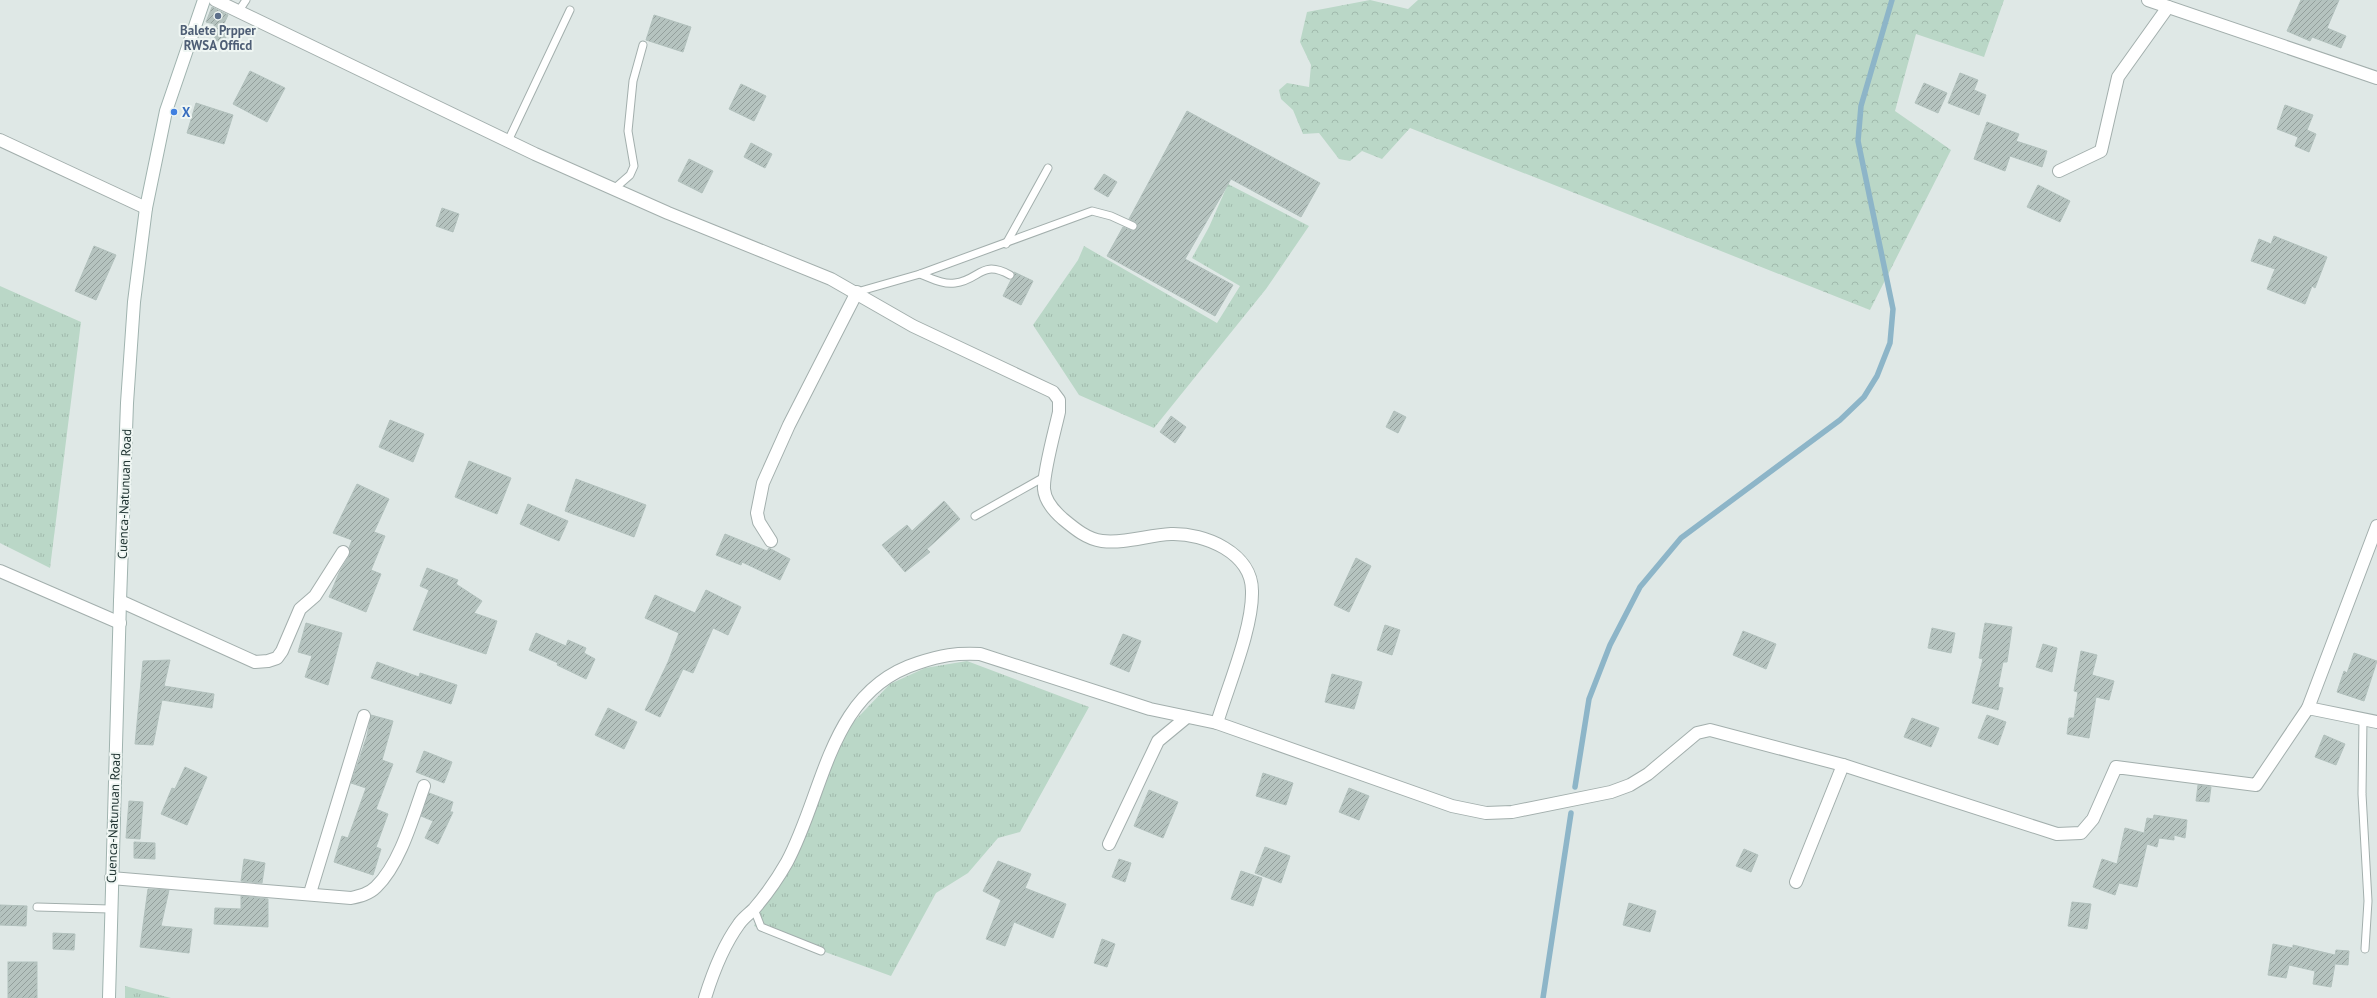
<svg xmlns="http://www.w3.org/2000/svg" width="2377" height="998" font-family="'PT Sans',sans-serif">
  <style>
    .grass { fill: url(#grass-tufts) }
    .forest { fill: url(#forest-crowns) }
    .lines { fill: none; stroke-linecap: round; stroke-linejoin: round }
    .stream { stroke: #8db5c8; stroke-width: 5.5 }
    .building { fill: url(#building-hatch); stroke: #b2c1bd }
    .service-casing { stroke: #a3afad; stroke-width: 9 }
    .minor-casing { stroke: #a3afad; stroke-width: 14 }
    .tertiary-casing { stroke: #a3afad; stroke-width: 14 }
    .secondary-casing { stroke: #a0b3af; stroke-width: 14 }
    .service { stroke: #fff; stroke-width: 7 }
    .minor { stroke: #fff; stroke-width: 12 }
    .tertiary { stroke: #fff; stroke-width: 12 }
    .secondary { stroke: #fff; stroke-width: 12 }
    .service-dot { fill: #5c6f8a; stroke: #eff6f3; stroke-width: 1.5 }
    .shop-dot { fill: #3f7fe0; stroke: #eff6f3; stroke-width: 1.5 }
    .labels { text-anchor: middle; stroke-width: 4; stroke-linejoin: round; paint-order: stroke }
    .service-label { font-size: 13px; font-weight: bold; fill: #4e5e75; stroke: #eff6f3 }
    .shop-label { font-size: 13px; font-weight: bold; fill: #366cbe; stroke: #eff6f3; text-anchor: start }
    .street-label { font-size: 13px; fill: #223634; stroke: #eff6f3 }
  </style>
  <defs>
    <pattern id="grass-tufts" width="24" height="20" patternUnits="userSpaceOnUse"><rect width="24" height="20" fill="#bad7c7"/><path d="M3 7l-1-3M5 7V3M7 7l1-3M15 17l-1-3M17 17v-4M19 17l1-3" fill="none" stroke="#a0b9ac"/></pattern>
    <pattern id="forest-crowns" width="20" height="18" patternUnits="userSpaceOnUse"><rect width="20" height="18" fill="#bad7c7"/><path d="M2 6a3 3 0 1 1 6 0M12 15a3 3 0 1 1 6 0" fill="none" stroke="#a0b9ac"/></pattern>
    <pattern id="building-hatch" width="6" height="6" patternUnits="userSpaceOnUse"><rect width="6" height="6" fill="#b5c3bf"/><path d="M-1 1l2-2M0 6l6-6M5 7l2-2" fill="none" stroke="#939f9c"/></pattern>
  </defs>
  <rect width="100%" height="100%" fill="#dfe8e6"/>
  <g class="grass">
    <polygon points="1228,184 1309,226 1266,289 1154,428 1079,395 1033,325 1078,260 1084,246 1217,323 1240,286 1192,258 1209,227"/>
    <polygon points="0,286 81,322 50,568 0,543"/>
    <polygon points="967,661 1089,707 1020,832 998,838 968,873 936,893 891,976 754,926 839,737 890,684 925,668"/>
    <polygon points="125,986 171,998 125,998"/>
  </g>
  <polygon class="forest" points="1370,0 1408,9 1418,0 2004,0 1984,57 1916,34 1895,111 1951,150 1870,310 1410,128 1382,159 1362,151 1350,161 1339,159 1319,133 1303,134 1293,110 1281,99 1279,90 1287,83 1309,87 1311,65 1300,42 1307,12"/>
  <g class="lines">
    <g class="stream">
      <polyline points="1575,787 1589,699 1610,645 1640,587 1681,538 1840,420 1864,397 1877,376 1890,343 1893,309 1858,141 1861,106 1892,0"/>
      <polyline points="1543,998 1571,813"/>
    </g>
  </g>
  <g class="building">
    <polygon points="2301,0 2339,0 2327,28 2346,36 2341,48 2312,37 2310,41 2287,31"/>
    <polygon points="212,7 228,15 223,26 227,34 224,43 215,40 214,24 206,22"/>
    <polygon points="654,15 691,27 683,52 646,40"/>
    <polygon points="250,71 285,88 267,122 233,104"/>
    <polygon points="1960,73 1978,80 1974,90 1986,95 1979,115 1948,103"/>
    <polygon points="1924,83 1947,93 1938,113 1915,103"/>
    <polygon points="741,84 766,96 754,121 729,109"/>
    <polygon points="196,103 233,115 224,144 187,133"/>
    <polygon points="2285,105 2313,115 2307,130 2316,134 2309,152 2295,146 2298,137 2277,129"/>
    <polygon points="1187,111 1320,183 1301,217 1231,179 1185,259 1233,285 1215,316 1107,256 1123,227 1133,231 1137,228 1137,223 1129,219"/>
    <polygon points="1987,122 2019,134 2016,141 2047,151 2042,167 2010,156 2005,171 1974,159"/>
    <polygon points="751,143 772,154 765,168 744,157"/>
    <polygon points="689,159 713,171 702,193 678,181"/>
    <polygon points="1104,174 1117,182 1108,197 1094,189"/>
    <polygon points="2038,185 2070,201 2060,222 2027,207"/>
    <polygon points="442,208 459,214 453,232 436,226"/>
    <polygon points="2274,236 2327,257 2315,288 2312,286 2305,304 2267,289 2275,269 2251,261 2259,239 2271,244"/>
    <polygon points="94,246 116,255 96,300 75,291"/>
    <polygon points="1014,272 1033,281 1021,305 1003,296 1011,280 1014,277"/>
    <polygon points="1394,411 1406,417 1398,433 1386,427"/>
    <polygon points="1171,416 1186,427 1175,443 1160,432"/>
    <polygon points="390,420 424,434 413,462 379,447"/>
    <polygon points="469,461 511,478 497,514 455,497"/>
    <polygon points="576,479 646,505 634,537 565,511"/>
    <polygon points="357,484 389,499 374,532 385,536 371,570 381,574 366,612 329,597 339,573 349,556 349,548 352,540 333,533"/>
    <polygon points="944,501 960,519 927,549 930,552 905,572 882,545 907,525 912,531"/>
    <polygon points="528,504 568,521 559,541 520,524"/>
    <polygon points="725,534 767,551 769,548 790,559 780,580 742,562 741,565 716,555"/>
    <polygon points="1356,558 1371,566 1349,612 1334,605"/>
    <polygon points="427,568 458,580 456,584 482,601 474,613 497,621 486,654 413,630 429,590 420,586"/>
    <polygon points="706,590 741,607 728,635 713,628 693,673 683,669 660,717 645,710 668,662 679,633 645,618 655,595 695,613"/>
    <polygon points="306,623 342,633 328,685 305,677 312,656 298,652"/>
    <polygon points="1985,623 2012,627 2007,662 2003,662 1998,687 2003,688 1998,710 1972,703 1983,659 1979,658"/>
    <polygon points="1385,625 1400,630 1392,655 1377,650"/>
    <polygon points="1932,628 1955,633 1951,653 1928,648"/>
    <polygon points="1743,631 1776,644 1766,669 1733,655"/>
    <polygon points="536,633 566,646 568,640 586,648 584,653 595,659 586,679 557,665 558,663 529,650"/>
    <polygon points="1123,634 1141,641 1129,672 1110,664"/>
    <polygon points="2043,644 2057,648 2052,672 2036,667"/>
    <polygon points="2081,651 2097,655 2092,675 2114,681 2109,700 2096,697 2089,738 2067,734 2069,718 2074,718 2078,692 2074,691"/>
    <polygon points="2354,653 2377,661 2364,701 2337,692 2344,671 2347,673"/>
    <polygon points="170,660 164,686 214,694 212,708 162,700 153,745 135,744 143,661"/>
    <polygon points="377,662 419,677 420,673 457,685 451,704 371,678"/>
    <polygon points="1332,674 1362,682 1354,709 1325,702"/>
    <polygon points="608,708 637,722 624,749 595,735"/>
    <polygon points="371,715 393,721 382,760 393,764 376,809 388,814 376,847 381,849 373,875 334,862 342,836 348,838 366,788 351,783 367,736"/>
    <polygon points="1987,715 2006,722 1998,745 1978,738"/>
    <polygon points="1912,718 1939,728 1931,747 1904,737"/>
    <polygon points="2324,735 2345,744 2336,765 2315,757"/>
    <polygon points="424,751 452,762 444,783 416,772"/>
    <polygon points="185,767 207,777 187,825 161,814 172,788 175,789"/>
    <polygon points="1263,773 1293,783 1286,805 1256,796"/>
    <polygon points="2198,785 2211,787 2209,802 2196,801"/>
    <polygon points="1349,788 1369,796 1359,820 1339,812"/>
    <polygon points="1149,790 1178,802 1163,838 1134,826"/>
    <polygon points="429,793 453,802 450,812 453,812 438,844 425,838 433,821 421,816"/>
    <polygon points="129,801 143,802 140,839 126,838"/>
    <polygon points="2154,815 2187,820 2185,838 2174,835 2174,840 2159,838 2157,847 2147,844 2137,887 2119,883 2115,895 2093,887 2102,859 2117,864 2125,828 2144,833 2147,818 2153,819"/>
    <polygon points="134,842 155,843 155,859 134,858"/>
    <polygon points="1265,847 1290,856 1281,883 1255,873"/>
    <polygon points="1744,849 1758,855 1751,872 1736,866"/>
    <polygon points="244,859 265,863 262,883 241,881"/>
    <polygon points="1119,859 1131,863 1125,882 1112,877"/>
    <polygon points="998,861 1031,874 1025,888 1066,904 1053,938 1014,922 1005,946 986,939 1001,900 983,891"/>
    <polygon points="1241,871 1262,878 1253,906 1231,899"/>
    <polygon points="148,889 169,890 161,926 192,929 189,953 140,947"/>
    <polygon points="241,896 268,899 268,927 214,924 215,908 241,909"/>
    <polygon points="2072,902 2091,904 2087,929 2068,926"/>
    <polygon points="1629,903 1656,911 1650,932 1623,925"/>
    <polygon points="0,905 27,906 26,926 0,925"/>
    <polygon points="53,933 75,934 74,950 53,949"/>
    <polygon points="1102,939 1115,944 1107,967 1094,963"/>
    <polygon points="2273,944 2293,948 2293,945 2335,955 2336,950 2349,951 2348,965 2335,964 2331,987 2313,984 2315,971 2289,965 2286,978 2268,975"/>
    <rect x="8" y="962" width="29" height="36"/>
  </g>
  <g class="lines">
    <defs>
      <g id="service">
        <polyline points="238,12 246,0"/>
        <polyline points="508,141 570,10"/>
        <polyline points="614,189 630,175 634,166 628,131 633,81 643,45"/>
        <polyline points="1006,244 1048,168"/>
        <path d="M920,274C931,278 943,285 955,283C980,280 981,259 1010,275"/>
        <polyline points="857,292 920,274 1092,211 1111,216 1133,226"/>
        <polyline points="975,516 1046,476"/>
        <polyline points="2363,719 2362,794 2368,901 2365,949"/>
        <polyline points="37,907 110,909"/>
        <polyline points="754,909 761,927 821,951"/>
      </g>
      <g id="minor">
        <polyline points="2148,0 2377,78"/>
        <polyline points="0,140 146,208"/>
        <polyline points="2059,171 2101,151 2118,77 2168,7"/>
        <polyline points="771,541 759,522 757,513 763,483 789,425 857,292"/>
        <polyline points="0,571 120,623"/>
        <polyline points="120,601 255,662 268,661 277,658 282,651 300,609 315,596 343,552"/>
        <polyline points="2308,708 2377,526"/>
        <polyline points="1109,844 1158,741 1187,717"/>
        <path d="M111,878L351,898C360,896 369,894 376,887C400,864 413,817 424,786"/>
        <polyline points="1796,882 1843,765"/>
        <polyline points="310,893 364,716"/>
        <path d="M705,998C713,972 723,946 739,924C743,918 749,914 754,909C766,895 778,878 787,862C825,791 829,691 918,663C942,655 955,653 980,654L1150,709L1217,723"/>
      </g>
      <path id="tertiary" d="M215,0L535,154L668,213L831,279L913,326L1053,392L1059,400V412C1055,430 1043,473 1044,489C1045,501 1055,512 1063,519C1075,529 1087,539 1102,541C1125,544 1148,535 1171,534C1205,533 1252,553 1252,591C1253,628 1228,686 1217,723L1452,806L1486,813L1512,812L1611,792L1630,785L1648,774L1697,733L1710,730L1843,765L2057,834L2081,833L2093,819L2116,767L2256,785L2308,708L2377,722"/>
      <polyline id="secondary" points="109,998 120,601 127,403 134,302 146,208 166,111 204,0"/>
    </defs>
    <use href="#service" class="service-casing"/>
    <use href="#minor" class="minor-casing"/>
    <use href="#tertiary" class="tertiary-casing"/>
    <use href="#secondary" class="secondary-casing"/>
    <use href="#service" class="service"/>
    <use href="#minor" class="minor"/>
    <use href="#tertiary" class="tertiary"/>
    <use href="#secondary" class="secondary"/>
  </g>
  <circle class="service-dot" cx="218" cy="16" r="4"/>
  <circle class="shop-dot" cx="174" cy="112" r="4"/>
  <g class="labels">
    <g class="service-label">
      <text x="218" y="35">Balete Prpper<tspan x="218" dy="15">RWSA Officd</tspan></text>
    </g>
    <g class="shop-label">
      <text x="182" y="117">X</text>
    </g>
    <g class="street-label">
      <text transform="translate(124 494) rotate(-88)" y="5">Cuenca-Natunuan Road</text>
      <text transform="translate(113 818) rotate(-88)" y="5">Cuenca-Natunuan Road</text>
    </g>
  </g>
</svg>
